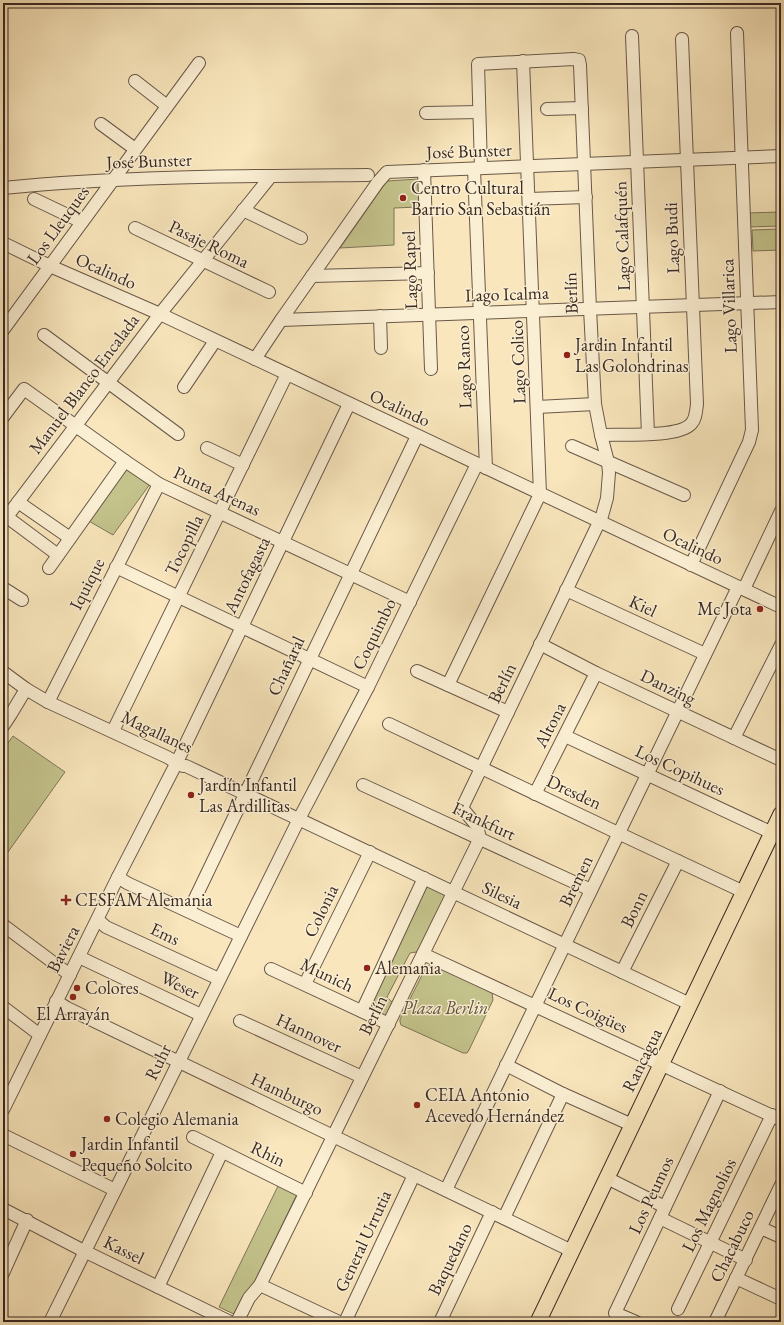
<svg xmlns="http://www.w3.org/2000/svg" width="784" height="1325" font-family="'EB Garamond',serif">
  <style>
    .green { fill: #c4c38c; stroke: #7e7658 }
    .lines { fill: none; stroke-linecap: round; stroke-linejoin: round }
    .minor-casing { stroke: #695849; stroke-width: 14 }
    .major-casing { stroke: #392923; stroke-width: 17 }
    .minor { stroke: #fbefd3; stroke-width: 12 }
    .major { stroke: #f9e6bc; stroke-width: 15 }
    .poi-dot { fill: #8f2418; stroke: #fbefd3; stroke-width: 1.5 }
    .labels { text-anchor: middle; stroke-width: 3; stroke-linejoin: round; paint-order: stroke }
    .street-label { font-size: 18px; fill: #392923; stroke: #fbefd3 }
    .poi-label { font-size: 18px; fill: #392923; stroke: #fbefd3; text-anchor: start }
    .park-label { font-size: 18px; font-style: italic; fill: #5c503d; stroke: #fbefd3 }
  </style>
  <rect width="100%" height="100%" fill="#f9e6bc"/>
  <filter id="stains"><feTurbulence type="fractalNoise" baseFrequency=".005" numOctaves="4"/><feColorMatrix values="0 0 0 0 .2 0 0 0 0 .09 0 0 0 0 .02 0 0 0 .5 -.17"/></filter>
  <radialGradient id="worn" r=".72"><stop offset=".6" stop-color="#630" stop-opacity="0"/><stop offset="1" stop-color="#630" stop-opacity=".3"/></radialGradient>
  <g class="green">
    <polygon points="418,179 419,207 394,208 394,245 340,248 387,181"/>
    <polygon points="781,212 781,226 748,227 747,213"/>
    <polygon points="781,229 781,250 753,251 752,230"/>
    <polygon points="124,466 150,484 113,535 87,520"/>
    <polygon points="13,736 65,772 3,859 3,750"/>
    <polygon points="425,883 447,894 423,951 410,953 387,997 396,1006 389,1019 369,1009"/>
    <polygon points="430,965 435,965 492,993 493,1000 469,1050 467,1053 463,1053 401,1025 400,1022 400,1019 426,967"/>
    <polygon points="279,1184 298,1192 238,1316 219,1307"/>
  </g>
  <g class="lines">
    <defs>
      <g id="minor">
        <polyline points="632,36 648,434"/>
        <polyline points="135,81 167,106"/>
        <polyline points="547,109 582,108"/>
        <polyline points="426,113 479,112"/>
        <polyline points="101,124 135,149"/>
        <polyline points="474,169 486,468"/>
        <polyline points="424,170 431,369"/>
        <path d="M3,188C124,176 246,176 368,175"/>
        <polyline points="34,199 82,222"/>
        <polyline points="529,199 586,197"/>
        <polyline points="243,210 301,238"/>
        <polyline points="135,228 269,292"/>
        <polyline points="3,243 50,266 160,314 781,607"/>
        <polyline points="312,276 428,273"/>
        <polyline points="380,316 381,348"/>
        <polyline points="281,320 781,302"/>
        <polyline points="3,330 199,63"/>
        <polyline points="44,335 178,434"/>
        <polyline points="255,359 281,320 378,182 387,172 781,156"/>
        <polyline points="184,387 215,341"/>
        <polyline points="537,407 595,404"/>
        <polyline points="3,417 24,389 125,461 159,484 410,602"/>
        <path d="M601,435C621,434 678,438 691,424C696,419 696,411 697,404L682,39"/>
        <polyline points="572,446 684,495"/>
        <polyline points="207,448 243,465"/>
        <polyline points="18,502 70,538"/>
        <polyline points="3,514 58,555"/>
        <polyline points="3,522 160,314 271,176"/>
        <polyline points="691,565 749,442 752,430 737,33"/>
        <polyline points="116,567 368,687"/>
        <polyline points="49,568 125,461"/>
        <polyline points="3,588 22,600"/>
        <polyline points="744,589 781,511"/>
        <polyline points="566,590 705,654"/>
        <polyline points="540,644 596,673 781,760"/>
        <polyline points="417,671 508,712"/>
        <polyline points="3,672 26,689 48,702 167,757 183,766 186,766 690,1004"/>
        <polyline points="448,685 540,494 523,61"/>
        <polyline points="48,702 159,484"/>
        <polyline points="389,724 618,833 744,892"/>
        <polyline points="3,726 11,714 26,689"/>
        <polyline points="113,731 287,374"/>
        <polyline points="565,736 781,837"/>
        <polyline points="734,738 781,645"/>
        <polyline points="363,785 591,890"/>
        <polyline points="535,794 596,673"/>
        <polyline points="118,877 127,883 241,936"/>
        <polyline points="189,911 417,436"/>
        <polyline points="98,920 106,927 219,979"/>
        <polyline points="3,925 70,975"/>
        <polyline points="423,954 781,1120"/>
        <polyline points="79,957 201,1015"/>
        <polyline points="271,969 389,1024"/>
        <polyline points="622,972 678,861"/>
        <polyline points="305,984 370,852"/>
        <path d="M56,1001L67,1008C235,1090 404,1169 572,1251"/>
        <polyline points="3,1007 40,1035"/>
        <polyline points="362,1011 424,878"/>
        <polyline points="240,1021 362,1077"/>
        <polyline points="506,1065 563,1094 632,1125"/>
        <polyline points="3,1110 118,877 177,762 349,404"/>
        <polyline points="3,1135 115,1190"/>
        <polyline points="193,1137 306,1193"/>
        <polyline points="607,1178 665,1207"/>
        <polyline points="446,1190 738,587"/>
        <polyline points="3,1209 84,1251 230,1322"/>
        <polyline points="504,1218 563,1094"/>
        <polyline points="660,1218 746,1260"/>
        <polyline points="761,1228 781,1237"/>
        <polyline points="3,1273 27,1220"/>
        <polyline points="736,1278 781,1299"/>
        <polyline points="260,1285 339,1322"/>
        <polyline points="158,1287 222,1152"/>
        <polyline points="678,1309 772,1115"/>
        <polyline points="50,1322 299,819 368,687 477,464"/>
        <polyline points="237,1322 249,1298 260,1285 480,838 477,826 462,808 602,516 607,498 609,473 608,462 601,435 595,404 590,309 580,65 579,60 574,59 478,64 481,168"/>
        <polyline points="345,1322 414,1175"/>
        <polyline points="440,1322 492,1212"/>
        <polyline points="636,1322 615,1313 720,1091"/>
        <polyline points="715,1322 781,1185"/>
      </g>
      <polyline id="major" points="538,1322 781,814"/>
    </defs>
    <use href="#minor" class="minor-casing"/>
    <use href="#major" class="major-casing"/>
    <use href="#minor" class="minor"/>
    <use href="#major" class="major"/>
  </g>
  <g class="poi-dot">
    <circle cx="403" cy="198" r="4"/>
    <circle cx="567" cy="355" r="4"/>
    <circle cx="760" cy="609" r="4"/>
    <circle cx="191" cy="795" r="4"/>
    <path d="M64 894h4v4h4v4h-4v4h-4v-4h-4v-4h4z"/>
    <circle cx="367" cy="968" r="4"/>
    <circle cx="77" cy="988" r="4"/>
    <circle cx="73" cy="997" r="4"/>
    <circle cx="417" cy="1105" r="4"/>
    <circle cx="107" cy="1119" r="4"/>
    <circle cx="73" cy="1154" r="4"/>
  </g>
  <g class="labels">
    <g class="street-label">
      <text transform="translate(469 151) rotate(-2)" y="6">José Bunster</text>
      <text transform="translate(149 161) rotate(-2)" y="6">José Bunster</text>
      <text transform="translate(58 225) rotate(-54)" y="6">Los Lleuques</text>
      <text transform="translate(622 236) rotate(-92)" y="6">Lago Calafquén</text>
      <text transform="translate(672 238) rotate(-92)" y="6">Lago Budi</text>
      <text transform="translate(209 244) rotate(26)" y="6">Pasaje Roma</text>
      <text transform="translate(410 270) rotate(-92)" y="6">Lago Rapel</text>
      <text transform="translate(106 271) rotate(24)" y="6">Ocalindo</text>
      <text transform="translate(571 293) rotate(-92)" y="6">Berlín</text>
      <text transform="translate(507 294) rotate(-2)" y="6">Lago Icalma</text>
      <text transform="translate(729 306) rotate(-92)" y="6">Lago Villarica</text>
      <text transform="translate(518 362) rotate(-92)" y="6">Lago Colico</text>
      <text transform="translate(464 367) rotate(-92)" y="6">Lago Ranco</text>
      <text transform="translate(84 384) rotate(-53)" y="6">Manuel Blanco Encalada</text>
      <text transform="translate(400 408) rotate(25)" y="6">Ocalindo</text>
      <text transform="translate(217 491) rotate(25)" y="6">Punta Arenas</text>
      <text transform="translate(184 545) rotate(-64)" y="6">Tocopilla</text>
      <text transform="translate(693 546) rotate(25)" y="6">Ocalindo</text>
      <text transform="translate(247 575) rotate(-64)" y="6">Antofagasta</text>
      <text transform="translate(87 584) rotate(-63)" y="6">Iquique</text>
      <text transform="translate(643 606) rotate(25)" y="6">Kiel</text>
      <text transform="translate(374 634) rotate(-64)" y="6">Coquimbo</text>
      <text transform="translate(286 666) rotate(-65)" y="6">Chañaral</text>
      <text transform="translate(502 683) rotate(-64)" y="6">Berlín</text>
      <text transform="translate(668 687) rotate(26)" y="6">Danzing</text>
      <text transform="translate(550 725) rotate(-63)" y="6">Altona</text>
      <text transform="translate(157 732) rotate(25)" y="6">Magallanes</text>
      <text transform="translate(680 770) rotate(25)" y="6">Los Copihues</text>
      <text transform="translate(574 792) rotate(25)" y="6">Dresden</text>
      <text transform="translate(484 821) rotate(25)" y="6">Frankfurt</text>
      <text transform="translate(576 881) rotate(-64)" y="6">Bremen</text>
      <text transform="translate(502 895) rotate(25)" y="6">Silesia</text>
      <text transform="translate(634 909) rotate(-64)" y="6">Bonn</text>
      <text transform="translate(321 911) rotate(-64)" y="6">Colonia</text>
      <text transform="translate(165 934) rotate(25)" y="6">Ems</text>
      <text transform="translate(63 949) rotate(-63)" y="6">Baviera</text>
      <text transform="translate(327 975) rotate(25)" y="6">Munich</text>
      <text transform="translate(180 985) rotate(26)" y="6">Weser</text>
      <text transform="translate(588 1010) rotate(25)" y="6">Los Coigües</text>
      <text transform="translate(373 1015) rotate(-64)" y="6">Berlín</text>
      <text transform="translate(309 1033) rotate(25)" y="6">Hannover</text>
      <text transform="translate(642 1060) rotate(-64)" y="6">Rancagua</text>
      <text transform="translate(158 1062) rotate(-64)" y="6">Ruhr</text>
      <text transform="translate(287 1094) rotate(25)" y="6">Hamburgo</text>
      <text transform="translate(268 1154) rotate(26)" y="6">Rhin</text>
      <text transform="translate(651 1195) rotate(-65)" y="6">Los Peumos</text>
      <text transform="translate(709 1205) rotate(-64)" y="6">Los Magnolios</text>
      <text transform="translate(363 1241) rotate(-65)" y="6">General Urrutia</text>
      <text transform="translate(732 1246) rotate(-64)" y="6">Chacabuco</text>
      <text transform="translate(124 1250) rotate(26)" y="6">Kassel</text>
      <text transform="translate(450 1259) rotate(-64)" y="6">Baquedano</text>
    </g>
    <g class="poi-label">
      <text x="411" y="194">Centro Cultural<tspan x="411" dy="21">Barrio San Sebastián</tspan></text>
      <text x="575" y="351">Jardin Infantil<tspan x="575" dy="21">Las Golondrinas</tspan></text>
      <text x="752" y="615" text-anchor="end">Mc Jota</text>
      <text x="199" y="791">Jardín Infantil<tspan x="199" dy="21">Las Ardillitas</tspan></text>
      <text x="75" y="906">CESFAM Alemania</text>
      <text x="375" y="974">Alemania</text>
      <text x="85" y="994">Colores</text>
      <text x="73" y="1020" text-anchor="middle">El Arrayán</text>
      <text x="425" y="1101">CEIA Antonio<tspan x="425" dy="21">Acevedo Hernández</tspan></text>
      <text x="115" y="1125">Colegio Alemania</text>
      <text x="81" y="1150">Jardin Infantil<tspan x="81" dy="21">Pequeño Solcito</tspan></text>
    </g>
    <g class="park-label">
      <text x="445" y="1014">Plaza Berlin</text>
    </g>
  </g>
  <rect width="784" height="1325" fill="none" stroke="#f9e6bc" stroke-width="16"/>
  <rect x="4" y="4" width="776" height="1317" fill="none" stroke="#392923" stroke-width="2"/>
  <rect x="8" y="8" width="768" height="1309" fill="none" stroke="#392923"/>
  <rect width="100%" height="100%" filter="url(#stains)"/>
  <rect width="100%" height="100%" fill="url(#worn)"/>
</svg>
